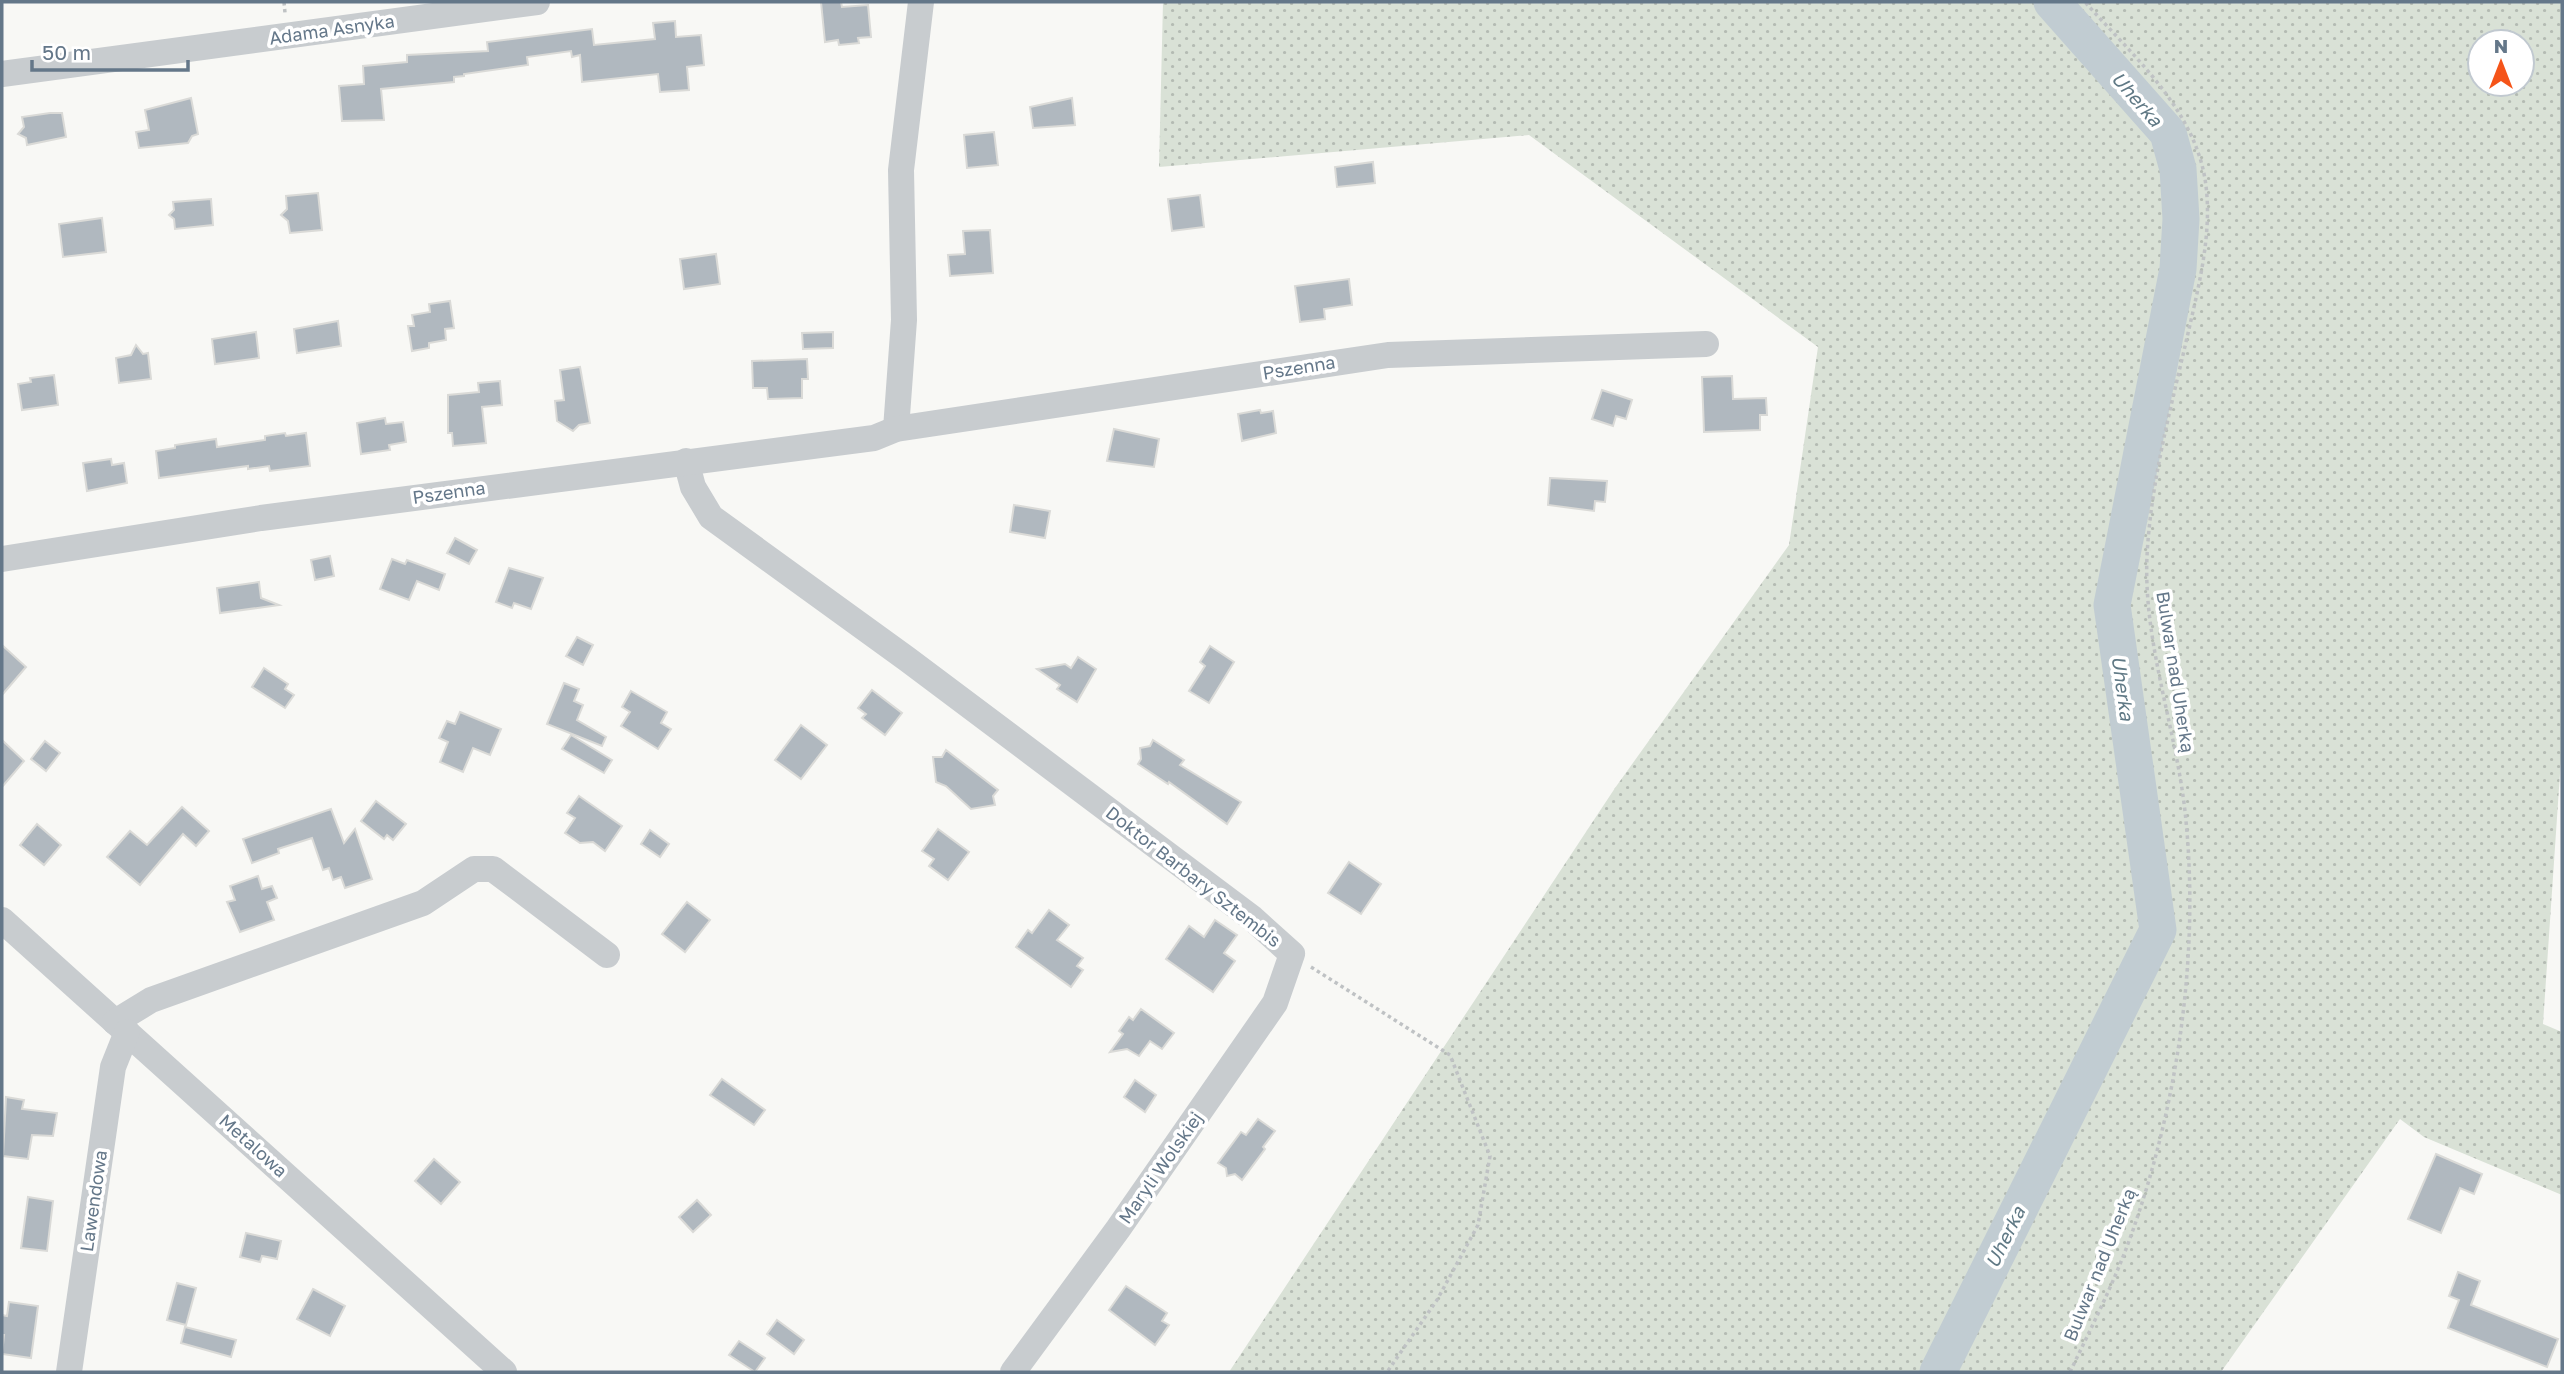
<svg xmlns="http://www.w3.org/2000/svg" width="2564" height="1374" font-family="'Golos Text',sans-serif">
  <style>
    .green { fill: url(#green-dots); fill-rule: evenodd }
    .lines { fill: none; stroke-linecap: round; stroke-linejoin: round }
    .river { stroke: #c1ccd2; stroke-width: 37 }
    .building { fill: #b0b8bf; stroke: #dadad7; stroke-width: 2 }
    .path { stroke: #bfc2c4; stroke-width: 3.5; stroke-dasharray: 3.5 3.5; stroke-linecap: butt }
    .minor { stroke: #c8cccf; stroke-width: 26 }
    .labels { text-anchor: middle; stroke-width: 7; stroke-linejoin: round; paint-order: stroke }
    .street-label { font-size: 18px; fill: #647789; stroke: #fff }
    .water-label { font-size: 19px; font-style: italic; fill: #607985; stroke: #fff }
  </style>
  <defs>
    <pattern id="green-dots" width="8" height="8" patternUnits="userSpaceOnUse" patternTransform="scale(1.75)"><rect width="8" height="8" fill="#d9e1d6"/><path d="M2 2h.1M6 6h.1" fill="none" stroke="#b4bbb3" stroke-width="1.8" stroke-linecap="round"/></pattern>
  </defs>
  <rect width="100%" height="100%" fill="#f8f8f5"/>
  <path class="green" d="M1163,2H2049L2159,123L2052,2H2562V744L2543,1024L2562,1032V1195L2424,1137L2400,1119L2221,1372H1229L1615,788L1789,545L1818,347L1529,135L1159,167ZM2480,42H2522V84H2480Z"/>
  <g class="lines">
    <polyline class="river" points="1938,1372 2158,930 2112,605 2178,269 2181,219 2178,169 2168,133 2052,2"/>
  </g>
  <g class="building">
    <polygon points="821,2 841,2 842,7 868,5 871,37 858,38 859,43 839,45 838,40 825,42"/>
    <polygon points="675,21 676,37 701,35 704,65 687,67 689,90 660,92 658,74 582,82 580,55 572,57 571,51 527,57 528,65 464,74 464,76 454,77 454,82 381,89 384,120 342,121 339,86 364,84 363,66 407,62 407,55 488,51 487,42 592,29 594,45 655,39 653,23"/>
    <polygon points="191,98 198,134 192,136 188,143 139,148 136,132 149,130 145,110"/>
    <polygon points="1072,98 1075,125 1033,128 1030,107"/>
    <polygon points="50,113 62,113 66,137 27,145 26,138 18,134 24,127 22,117"/>
    <polygon points="994,132 998,165 967,168 964,135"/>
    <polygon points="1373,162 1375,183 1337,187 1335,167"/>
    <polygon points="318,193 322,230 290,233 288,221 281,215 287,209 286,196"/>
    <polygon points="1200,195 1204,227 1172,231 1168,199"/>
    <polygon points="211,199 213,225 175,229 174,219 169,215 174,210 173,202"/>
    <polygon points="102,218 106,252 63,257 59,224"/>
    <polygon points="990,230 993,273 950,276 948,255 965,254 963,231"/>
    <polygon points="716,254 720,284 684,289 680,259"/>
    <polygon points="1349,279 1352,305 1324,309 1325,319 1300,322 1295,286"/>
    <polygon points="450,301 454,328 445,329 446,340 429,343 429,348 412,351 408,326 414,326 412,315 430,312 429,304"/>
    <polygon points="338,321 341,346 297,353 294,329"/>
    <polygon points="256,332 259,358 215,364 212,339"/>
    <polygon points="833,332 833,348 803,349 802,333"/>
    <polygon points="136,345 143,354 148,353 151,379 119,383 116,358 131,355"/>
    <polygon points="807,359 808,379 802,379 802,398 768,399 767,388 753,388 752,361"/>
    <polygon points="580,367 590,423 579,425 573,431 557,421 555,401 564,400 560,370"/>
    <polygon points="54,375 58,405 22,410 18,384 31,382 30,378"/>
    <polygon points="1732,376 1733,399 1766,398 1767,415 1760,415 1760,430 1704,432 1702,377"/>
    <polygon points="500,381 502,405 482,407 486,443 453,446 452,433 448,433 448,395 479,392 478,383"/>
    <polygon points="1602,390 1632,400 1626,419 1616,416 1613,426 1592,419"/>
    <polygon points="1260,410 1261,413 1273,411 1276,433 1242,441 1238,414"/>
    <polygon points="385,418 386,424 403,422 406,442 389,445 390,450 361,454 357,423"/>
    <polygon points="1114,429 1159,439 1154,467 1107,461"/>
    <polygon points="285,433 286,436 306,433 310,466 270,471 269,466 248,469 248,466 159,478 156,451 175,448 175,445 216,439 217,447 265,440 265,436"/>
    <polygon points="111,459 112,465 124,463 127,483 87,491 83,463"/>
    <polygon points="1550,478 1607,481 1605,502 1595,501 1594,511 1548,505"/>
    <polygon points="1014,505 1050,511 1045,538 1010,532"/>
    <polygon points="455,538 477,550 469,564 447,553"/>
    <polygon points="330,556 334,576 315,580 311,560"/>
    <polygon points="392,559 405,564 407,560 445,574 439,590 417,581 409,600 380,589"/>
    <polygon points="509,568 543,578 531,609 514,603 512,608 496,602"/>
    <polygon points="259,582 261,598 279,605 220,613 217,588"/>
    <polygon points="577,637 593,645 583,665 566,656"/>
    <polygon points="2,645 26,667 2,695"/>
    <polygon points="1210,646 1234,662 1209,703 1189,691 1205,666 1200,662"/>
    <polygon points="1078,657 1096,669 1077,702 1057,689 1060,685 1037,669 1065,664 1071,668"/>
    <polygon points="264,668 288,684 285,689 294,695 285,708 252,687"/>
    <polygon points="564,683 579,689 574,701 583,705 577,720 606,737 602,746 547,724"/>
    <polygon points="872,690 902,713 885,735 862,718 866,714 858,708"/>
    <polygon points="631,691 667,712 661,723 671,729 658,749 621,726 630,712 622,707"/>
    <polygon points="460,712 501,729 490,755 473,748 463,772 440,762 448,742 439,738 447,721 455,724"/>
    <polygon points="801,725 827,745 801,779 775,760"/>
    <polygon points="571,735 612,760 604,773 562,749"/>
    <polygon points="2,740 24,761 2,787"/>
    <polygon points="1153,740 1184,760 1180,765 1241,802 1227,824 1169,782 1168,784 1138,764 1141,759 1140,748 1150,746"/>
    <polygon points="45,741 60,753 46,771 31,759"/>
    <polygon points="946,750 998,790 993,796 995,805 971,809 946,786 936,782 933,757 942,757"/>
    <polygon points="579,796 622,826 605,851 593,842 580,843 565,833 575,818 567,813"/>
    <polygon points="376,801 406,824 393,840 387,835 384,839 361,821"/>
    <polygon points="182,807 209,831 196,846 183,834 140,885 107,857 130,831 147,845"/>
    <polygon points="331,809 344,843 355,829 372,879 345,888 341,877 333,880 329,868 323,870 312,838 278,849 279,853 252,863 243,839"/>
    <polygon points="37,824 61,845 44,865 20,845"/>
    <polygon points="938,829 969,852 948,880 929,866 934,859 922,851"/>
    <polygon points="650,830 669,844 660,857 641,844"/>
    <polygon points="1349,862 1381,884 1361,914 1328,893"/>
    <polygon points="258,876 262,889 272,886 277,898 267,902 274,920 240,932 227,902 235,900 230,886"/>
    <polygon points="687,902 710,920 685,952 662,934"/>
    <polygon points="1049,910 1069,925 1057,940 1083,958 1077,966 1083,970 1071,987 1016,947 1028,930 1032,933"/>
    <polygon points="1215,920 1237,935 1224,953 1235,961 1213,992 1166,959 1189,926 1204,937"/>
    <polygon points="1141,1009 1174,1033 1162,1049 1150,1041 1139,1056 1127,1049 1110,1052 1123,1034 1119,1031 1129,1017 1133,1020"/>
    <polygon points="722,1079 765,1110 754,1125 710,1095"/>
    <polygon points="1135,1080 1156,1095 1145,1112 1124,1097"/>
    <polygon points="6,1097 24,1100 22,1109 57,1113 53,1136 32,1135 28,1159 3,1156"/>
    <polygon points="1258,1119 1275,1131 1263,1147 1265,1149 1242,1180 1235,1174 1227,1176 1226,1168 1218,1163 1241,1132 1246,1135"/>
    <polygon points="2436,1154 2482,1174 2474,1194 2460,1188 2441,1233 2408,1219"/>
    <polygon points="434,1159 460,1182 441,1204 415,1181"/>
    <polygon points="28,1197 53,1201 47,1251 21,1248"/>
    <polygon points="697,1200 711,1215 693,1232 679,1217"/>
    <polygon points="246,1233 281,1241 277,1259 262,1256 260,1262 240,1257"/>
    <polygon points="2458,1272 2480,1281 2471,1305 2558,1339 2547,1367 2448,1328 2459,1300 2449,1296"/>
    <polygon points="177,1283 196,1288 186,1325 167,1320"/>
    <polygon points="1126,1286 1167,1313 1162,1321 1169,1325 1155,1345 1109,1310"/>
    <polygon points="313,1289 345,1306 330,1336 297,1319"/>
    <polygon points="9,1302 38,1306 31,1358 2,1354 4,1335 2,1335 2,1315 7,1316"/>
    <polygon points="777,1320 804,1340 794,1354 767,1334"/>
    <polygon points="185,1327 236,1340 231,1357 181,1343"/>
    <polygon points="739,1341 765,1358 755,1372 729,1355"/>
  </g>
  <g class="lines">
    <g class="path">
      <polyline points="284,2 285,13"/>
      <polyline points="1311,967 1450,1055 1490,1156 1478,1225 1437,1300 1387,1372"/>
      <path d="M2070,1372C2093,1324 2117,1277 2134,1227C2178,1100 2199,955 2186,821C2178,733 2143,645 2147,556C2151,479 2172,404 2189,329C2200,281 2213,228 2205,179C2193,107 2131,54 2085,2"/>
    </g>
    <g class="minor">
      <polyline points="2,74 537,2"/>
      <polyline points="896,429 904,320 901,170 921,2"/>
      <polyline points="686,461 693,487 711,517 907,659 1252,918 1292,954 1275,1003 1118,1229 1013,1372"/>
      <polyline points="2,559 261,518 874,438 896,429 1388,355 1706,344"/>
      <polyline points="2,920 504,1372"/>
      <polyline points="115,1022 151,1000 423,903 474,869 493,869 607,955"/>
      <polyline points="69,1372 113,1067 127,1032"/>
    </g>
  </g>
  <g class="labels">
    <g class="street-label">
      <text transform="translate(332 30) rotate(-8)" y="6">Adama Asnyka</text>
      <text transform="translate(1299 368) rotate(-9)" y="6">Pszenna</text>
      <text transform="translate(449 493) rotate(-8)" y="6">Pszenna</text>
      <text transform="translate(2175 672) rotate(81)" y="6">Bulwar nad Uherką</text>
      <text transform="translate(1193 877) rotate(38)" y="6">Doktor Barbary Sztembis</text>
      <text transform="translate(253 1146) rotate(42)" y="6">Metalowa</text>
      <text transform="translate(1161 1168) rotate(-55)" y="6">Maryli Wolskiej</text>
      <text transform="translate(94 1201) rotate(-82)" y="6">Lawendowa</text>
      <text transform="translate(2100 1265) rotate(-68)" y="6">Bulwar nad Uherką</text>
    </g>
    <g class="water-label">
      <text transform="translate(2137 99) rotate(49)" y="7">Uherka</text>
      <text transform="translate(2123 688) rotate(82)" y="7">Uherka</text>
      <text transform="translate(2005 1237) rotate(-64)" y="7">Uherka</text>
    </g>
  </g>
  <rect width="2564" height="1374" fill="none" stroke="#647789" stroke-width="7"/>
  <g transform="translate(2501 63)"><circle r="33" fill="#ffffff" stroke="#c1c9d0" stroke-width="2"/>
  <path d="M0-5L12 26L0 18L-12 26Z" fill="#f55419"/>
  <text y="-10" font-size="19" font-weight="bold" text-anchor="middle" fill="#647789">N</text>
  </g>
  <path d="M32 60v10h156v-10" fill="none" stroke="#647789" stroke-width="3.5"/>
  <text x="42" y="60" font-size="21" fill="#647789" stroke="#ffffff" stroke-width="5" paint-order="stroke">50 m</text>
</svg>
